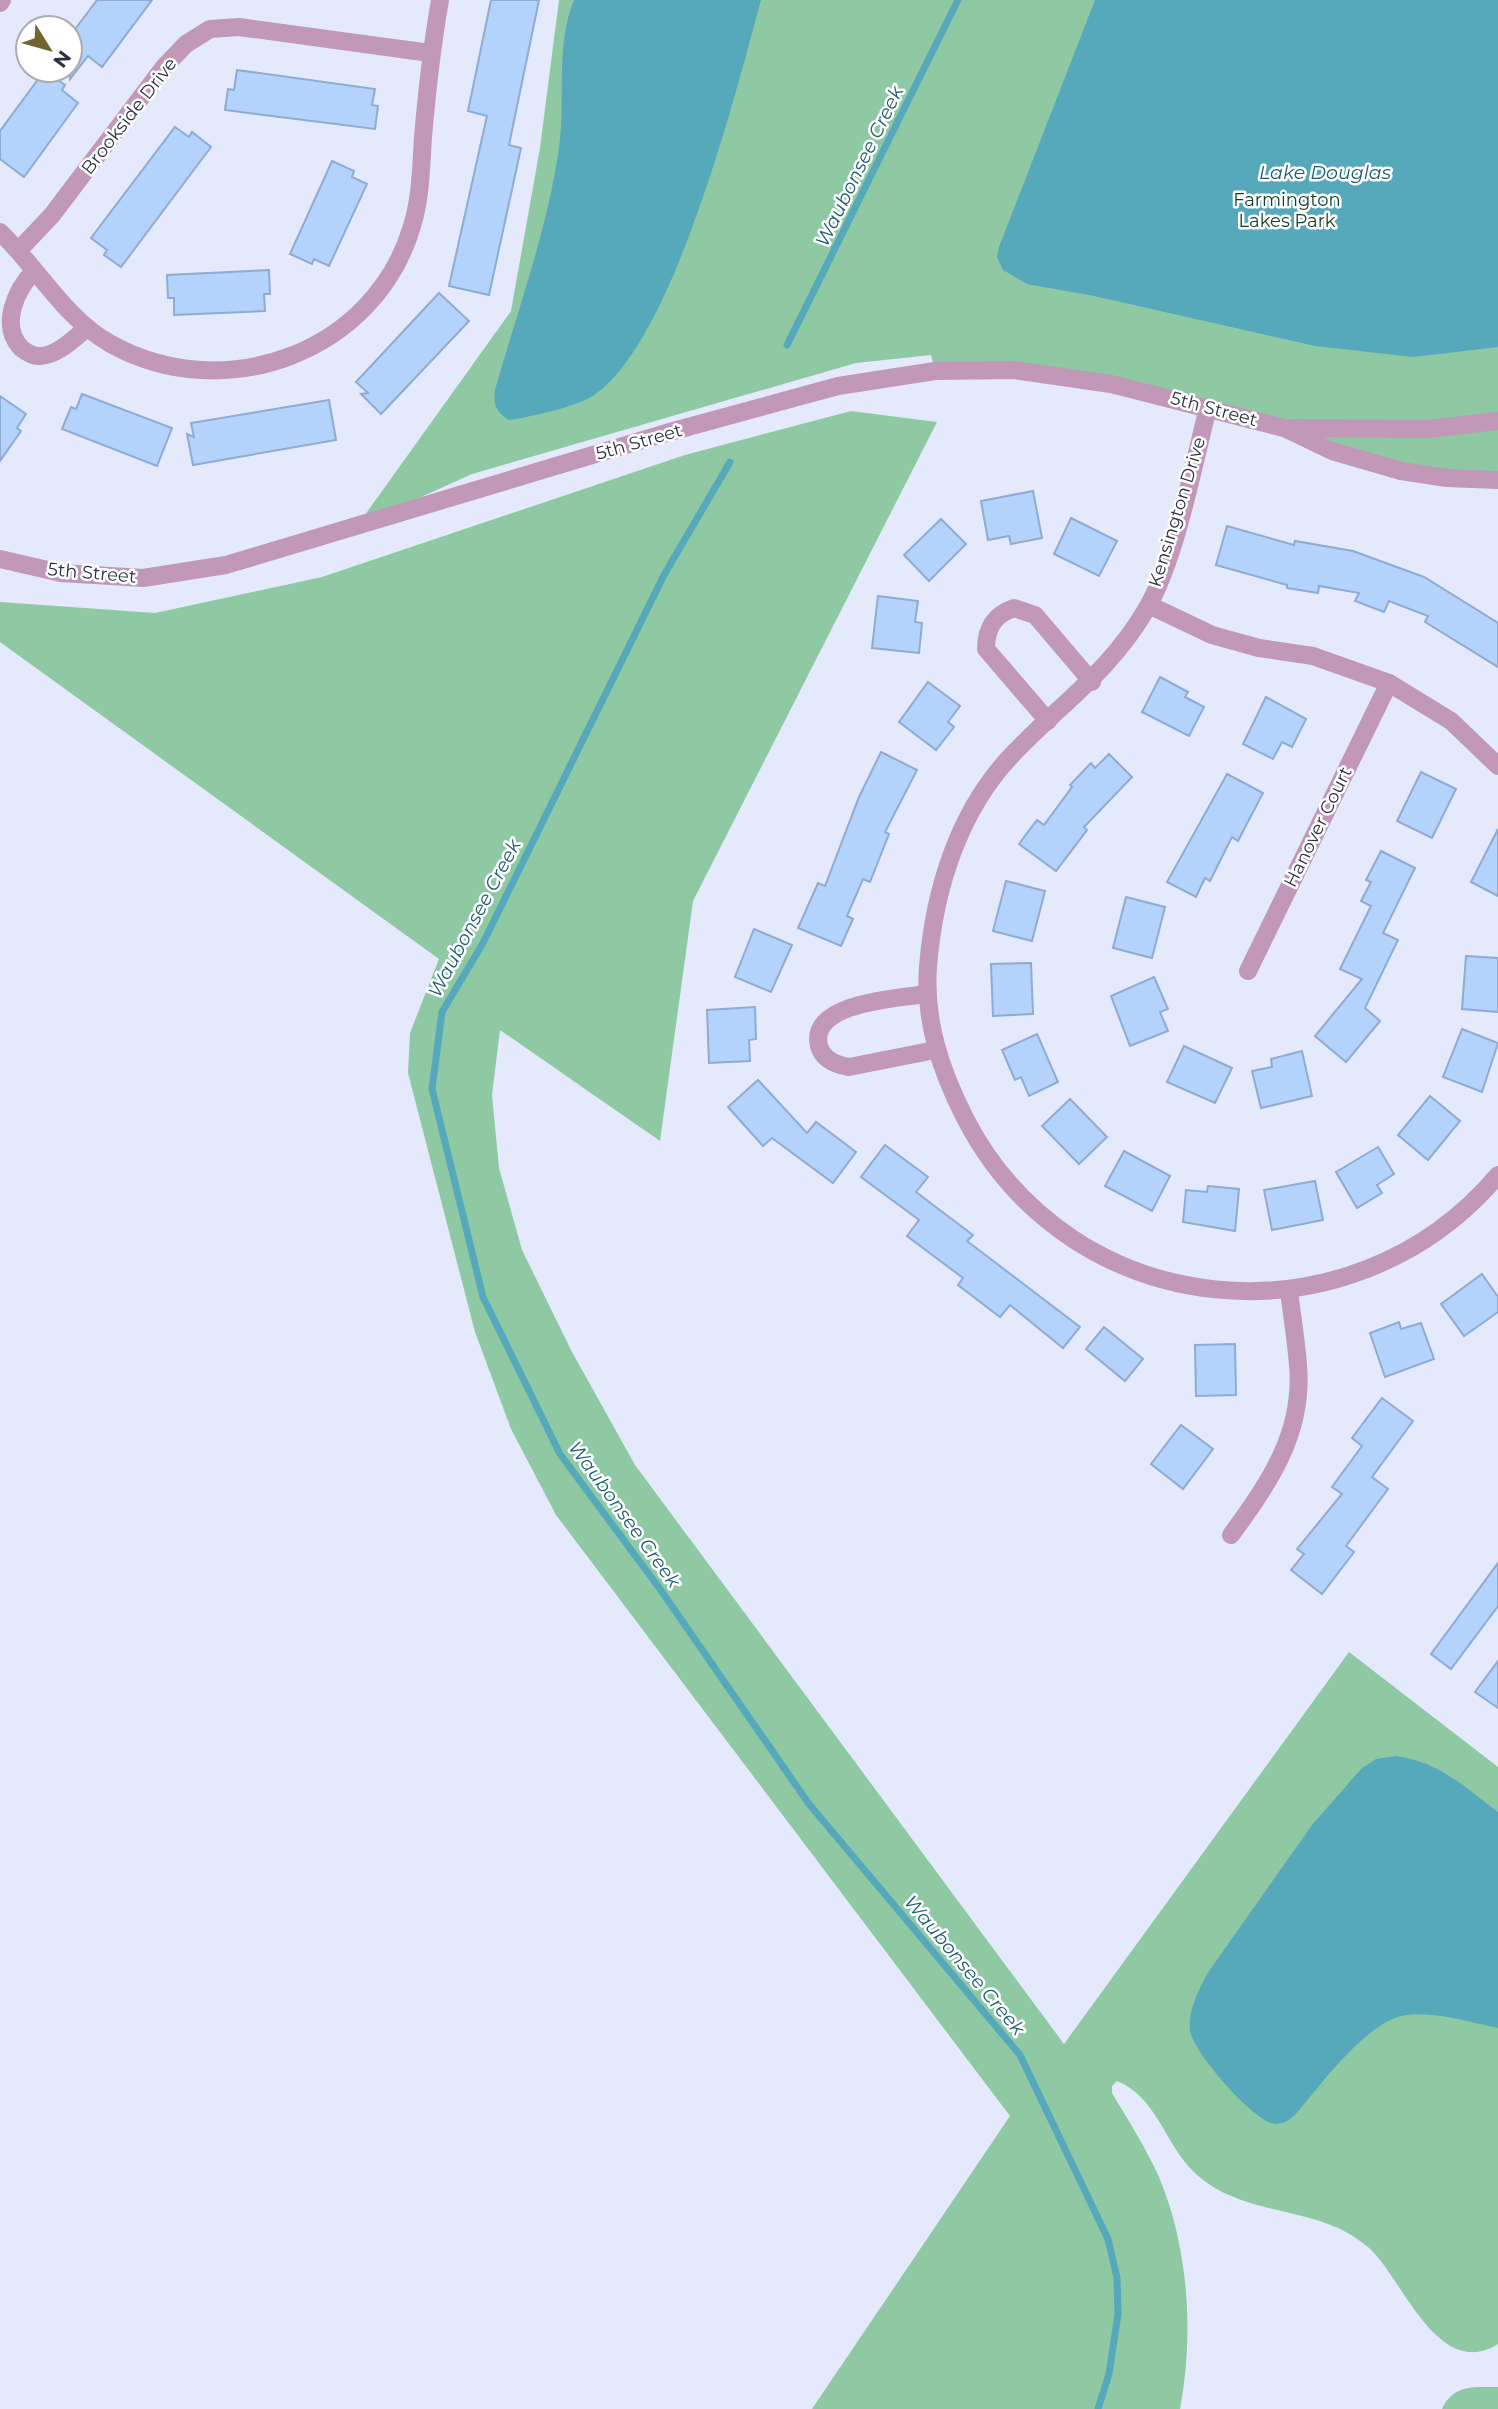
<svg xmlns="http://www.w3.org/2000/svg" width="1498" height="2409" font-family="Montserrat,sans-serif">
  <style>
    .green { fill: #8ec9a3 }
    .water { fill: #56a8bb }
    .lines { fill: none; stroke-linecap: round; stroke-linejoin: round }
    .stream { stroke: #56a8bb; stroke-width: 7 }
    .building { fill: #b3d3fd; stroke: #8eabd2; stroke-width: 2 }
    .minor { stroke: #c198b7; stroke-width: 18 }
    .labels { text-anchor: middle; stroke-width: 5; stroke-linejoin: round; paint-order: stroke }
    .street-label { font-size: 18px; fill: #2c3042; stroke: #fff }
    .park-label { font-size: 18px; fill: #103f25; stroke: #fff }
    .water-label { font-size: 19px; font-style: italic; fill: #1c5e6d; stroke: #fff }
  </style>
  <rect width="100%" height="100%" fill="#e4e9fc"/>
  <g class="green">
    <polygon points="559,0 1498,0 1498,480 1447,478 1111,384 935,371 931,355 856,363 472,474 357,526 511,311 540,148"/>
    <path d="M851,411L937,422L693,901L660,1141L500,1030L492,1095L499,1168L522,1250L572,1352L635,1465L1064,2044L1349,1652L1498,1767V2344C1437,2382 1402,2276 1368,2247C1317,2203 1244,2219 1195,2173C1165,2145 1157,2097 1117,2081L1112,2086V2093C1128,2120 1146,2148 1159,2177C1189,2249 1194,2334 1180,2409H812L1010,2116L556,1515L511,1429L475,1332L408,1073L410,1033L439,959L0,642V602L155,613L322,577L685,455Z"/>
    <path d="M1498,2387V2409H1442C1453,2384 1474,2387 1498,2387Z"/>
  </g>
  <g class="water">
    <path d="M574,0H761C736,92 672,348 591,397C577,406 527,418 509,420C496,412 493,405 495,390C518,309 547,231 559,148C566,99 555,46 574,0Z"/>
    <polygon points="1095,0 1498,0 1498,347 1413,357 1315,346 1094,296 1027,284 1003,270 997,257 999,247"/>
    <path d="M1396,1756C1439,1762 1465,1787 1498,1812V2028C1469,2022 1436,2011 1407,2015C1368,2019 1320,2086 1295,2115C1289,2120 1284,2124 1276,2124C1255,2124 1192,2051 1190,2030C1188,2010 1198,1992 1207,1974L1312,1825L1361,1769L1376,1759Z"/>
  </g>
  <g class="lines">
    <g class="stream">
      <polyline points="787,345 958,0"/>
      <polyline points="730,462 664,575 483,943 442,1012 432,1089 483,1297 560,1454 660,1589 809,1804 1020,2055 1108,2239 1117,2278 1118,2314 1109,2374 1098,2409"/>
    </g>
  </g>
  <g class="building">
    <polygon points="97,0 152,0 102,67 88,56 70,79 70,36"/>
    <polygon points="491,0 539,0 509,145 521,148 489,295 449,286 487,116 468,111"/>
    <polygon points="45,70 65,85 62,90 78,103 24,177 0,159 0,131"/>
    <polygon points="237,70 375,89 372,105 378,106 375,129 225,110 228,89 234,90"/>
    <polygon points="175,127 189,137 192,132 211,147 121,267 104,255 107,250 91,238"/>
    <polygon points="332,161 354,171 352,177 367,184 329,266 314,259 312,264 290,254"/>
    <polygon points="269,270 270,294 264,294 265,311 174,315 174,298 168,298 167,275"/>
    <polygon points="439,293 469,321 381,414 361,394 368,393 356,382"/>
    <polygon points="82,394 172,428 157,466 62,429 71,407 76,409"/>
    <polygon points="0,396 26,414 17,428 21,431 0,461"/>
    <polygon points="329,400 336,440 193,465 187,434 194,437 191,423"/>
    <polygon points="1033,491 1042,538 1011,544 1009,536 988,540 981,501"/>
    <polygon points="1071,518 1117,541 1099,576 1054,554"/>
    <polygon points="941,519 966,544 929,581 904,555"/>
    <polygon points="1227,526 1294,545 1295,541 1353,551 1424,577 1498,623 1498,667 1425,622 1428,616 1389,601 1384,612 1355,601 1359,593 1319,586 1318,593 1287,588 1287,585 1216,565"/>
    <polygon points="878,596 918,601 915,622 922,623 919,653 872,648"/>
    <polygon points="1160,677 1188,692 1185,697 1204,707 1189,736 1142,712"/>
    <polygon points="928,682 960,706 948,722 954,727 936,750 899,722"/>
    <polygon points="1266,697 1306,719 1292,747 1282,742 1273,759 1243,744"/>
    <polygon points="881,752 917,770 885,832 889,834 870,882 863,879 847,916 853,919 841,946 798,928 818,883 825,886 859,797"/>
    <polygon points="1109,754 1132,777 1084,827 1087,830 1056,871 1019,844 1037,820 1044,825 1072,787 1070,785 1091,763 1095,768"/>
    <polygon points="1421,772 1456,789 1432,838 1397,821"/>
    <polygon points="1227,774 1263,793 1238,841 1232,837 1210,881 1205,878 1196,897 1167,882"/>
    <polygon points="1498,829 1498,896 1471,882"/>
    <polygon points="1381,851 1415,868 1383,933 1398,940 1365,1008 1380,1021 1346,1062 1315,1036 1362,979 1340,969 1371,906 1361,901 1371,882 1366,880"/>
    <polygon points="1006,881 1045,891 1032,941 993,931"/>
    <polygon points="1126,897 1165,907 1152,958 1113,948"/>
    <polygon points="754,929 792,945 771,992 735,977"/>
    <polygon points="1466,956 1498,958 1498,1012 1462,1009"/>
    <polygon points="1031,963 1033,1014 993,1016 991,964"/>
    <polygon points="1154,977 1168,1009 1160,1012 1168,1031 1130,1046 1111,996"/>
    <polygon points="755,1007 756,1039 749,1040 750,1061 709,1063 707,1010"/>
    <polygon points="1462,1029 1498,1043 1482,1092 1443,1077"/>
    <polygon points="1037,1034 1058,1082 1029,1096 1021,1077 1015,1080 1002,1050"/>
    <polygon points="1184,1046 1232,1068 1215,1103 1167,1082"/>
    <polygon points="1302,1051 1312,1096 1261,1108 1252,1071 1272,1067 1271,1059"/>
    <polygon points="758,1080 807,1133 816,1122 856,1152 833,1183 772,1138 763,1146 728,1107"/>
    <polygon points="1430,1096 1460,1121 1428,1160 1398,1135"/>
    <polygon points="1070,1099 1107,1137 1079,1164 1042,1126"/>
    <polygon points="885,1145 928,1177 916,1192 973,1235 967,1241 1080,1327 1063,1348 1010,1305 1000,1317 958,1285 963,1278 907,1236 919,1220 861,1177"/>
    <polygon points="1378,1147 1394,1174 1377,1185 1382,1193 1357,1208 1336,1172"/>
    <polygon points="1124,1151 1170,1176 1152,1211 1105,1186"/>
    <polygon points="1315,1181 1323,1220 1272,1230 1264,1190"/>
    <polygon points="1208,1186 1239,1189 1235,1231 1183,1222 1186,1190 1207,1192"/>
    <polygon points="1482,1274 1498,1297 1498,1312 1464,1336 1441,1304"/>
    <polygon points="1399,1322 1401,1329 1421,1323 1434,1359 1385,1377 1370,1333"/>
    <polygon points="1104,1327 1143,1359 1125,1381 1086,1349"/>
    <polygon points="1235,1344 1236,1395 1196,1396 1195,1345"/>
    <polygon points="1382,1398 1413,1421 1372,1477 1388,1489 1346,1546 1354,1552 1322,1594 1291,1570 1304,1554 1297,1549 1342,1494 1332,1487 1362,1446 1352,1438"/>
    <polygon points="1181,1425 1213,1449 1183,1489 1151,1464"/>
    <polygon points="1498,1563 1498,1606 1451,1669 1431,1654"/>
    <polygon points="1498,1661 1498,1708 1475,1692"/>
  </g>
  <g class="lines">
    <g class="minor">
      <polyline points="0,3 2,0"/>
      <path d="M0,232C38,268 64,318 111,344C224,407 375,353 412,226C421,197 421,166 423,137C427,90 432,46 440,0"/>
      <polyline points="19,250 52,215 164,67 186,44 210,29 239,27 430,53"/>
      <path d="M34,271C15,291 0,326 21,348C26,352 33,357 41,356C58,355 74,338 87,328"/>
      <path d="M1208,408C1193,466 1176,558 1147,608C1110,672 1060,704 1011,756C958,812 934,891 928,967C924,1021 941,1071 965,1118C1071,1324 1350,1350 1498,1175"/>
      <polyline points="1291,428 1428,429 1498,421"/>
      <polyline points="0,559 61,573 143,578 226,565 666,433 838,386 935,371 1013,370 1111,384 1284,428 1332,451 1401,471 1447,478 1498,480"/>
      <polyline points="1149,605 1212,635 1259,648 1313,656 1389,683 1451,721 1498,766"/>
      <path d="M1048,721L986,649C986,628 994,615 1014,608L1035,615L1092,682"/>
      <polyline points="1248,971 1389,683"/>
      <path d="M927,994C900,998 808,1002 819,1046C823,1060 837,1065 849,1067L935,1050"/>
      <path d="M1231,1535C1269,1483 1304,1433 1298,1365C1296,1340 1292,1315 1289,1291"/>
    </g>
  </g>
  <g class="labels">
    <g class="street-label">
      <text transform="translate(129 116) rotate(-52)" y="6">Brookside Drive</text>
      <text transform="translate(1214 409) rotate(15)" y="6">5th Street</text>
      <text transform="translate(639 442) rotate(-16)" y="6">5th Street</text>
      <text transform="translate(1177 512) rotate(-73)" y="6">Kensington Drive</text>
      <text transform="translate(92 573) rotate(5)" y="6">5th Street</text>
      <text transform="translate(1318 827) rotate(-64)" y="6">Hanover Court</text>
    </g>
    <g class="park-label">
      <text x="1287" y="206">Farmington<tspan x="1287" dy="21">Lakes Park</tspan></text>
    </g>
    <g class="water-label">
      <text transform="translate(859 166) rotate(-64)" y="7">Waubonsee Creek</text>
      <text x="1325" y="179">Lake Douglas</text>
      <text transform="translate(474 918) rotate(-62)" y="7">Waubonsee Creek</text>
      <text transform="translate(625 1514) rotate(54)" y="7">Waubonsee Creek</text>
      <text transform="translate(965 1965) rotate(50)" y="7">Waubonsee Creek</text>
    </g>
  </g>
  <g transform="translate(49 49) rotate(127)"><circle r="33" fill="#ffffff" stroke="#abacb3" stroke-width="2"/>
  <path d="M0-5L12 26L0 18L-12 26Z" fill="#726532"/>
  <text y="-10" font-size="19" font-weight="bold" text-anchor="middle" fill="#2c3042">N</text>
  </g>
</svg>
